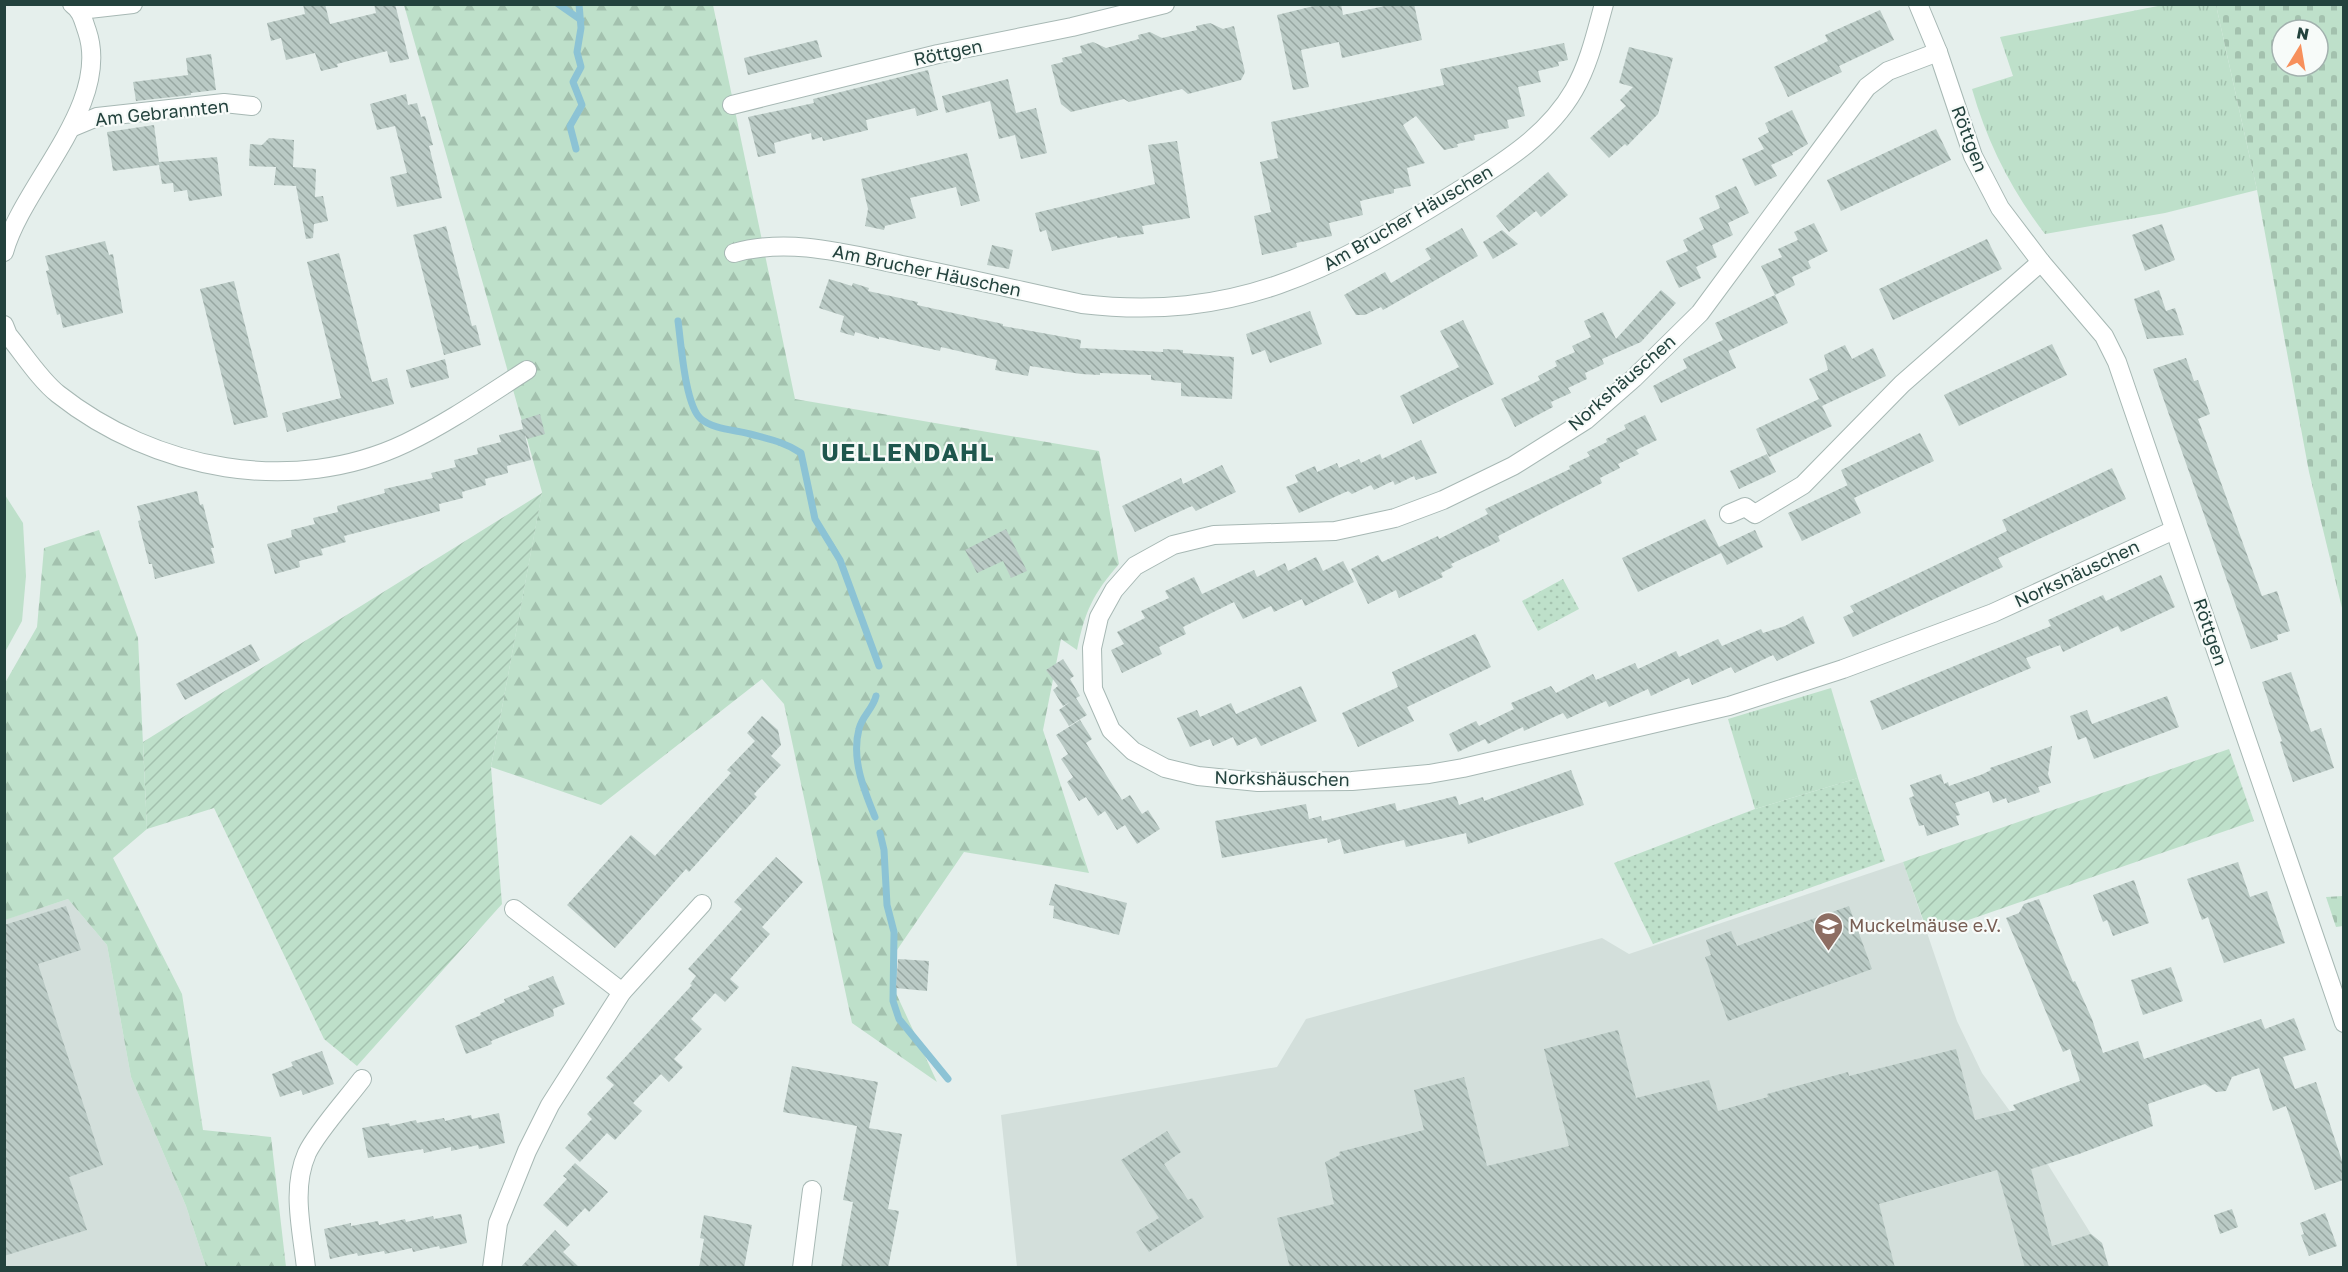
<svg xmlns="http://www.w3.org/2000/svg" width="2348" height="1272" font-family="'Golos Text',sans-serif">
  <style>
    .built { fill: #d3dfdb }
    .grass { fill: url(#grass-tufts) }
    .forest { fill: url(#forest-firs) }
    .cemetery { fill: url(#cemetery-stones); fill-rule: evenodd }
    .park { fill: url(#park-dots) }
    .garden { fill: url(#garden-furrows) }
    .pitch { fill: #bee0ca }
    .lines { fill: none; stroke-linecap: round; stroke-linejoin: round }
    .stream { stroke: #8cc3d5; stroke-width: 7 }
    .building { fill: url(#building-back-hatch) }
    .minor-casing { stroke: #a7b8b4; stroke-width: 20 }
    .minor { stroke: #fff; stroke-width: 18 }
    .labels { text-anchor: middle; stroke-width: 4.5; stroke-linejoin: round; paint-order: stroke }
    .street-label { font-size: 18px; fill: #23423d; stroke: #f7fbf9 }
    .education-label { font-size: 18px; fill: #785e54; stroke: #f7fbf9; text-anchor: start }
    .district-label { font-size: 24px; font-weight: bold; letter-spacing: 1.5px; fill: #1e564d; stroke: #f7fbf9 }
  </style>
  <defs>
    <pattern id="grass-tufts" width="24" height="20" patternUnits="userSpaceOnUse" patternTransform="scale(1.5)"><rect width="24" height="20" fill="#bee0ca"/><path d="M3 7l-1-3M5 7V3M7 7l1-3M15 17l-1-3M17 17v-4M19 17l1-3" fill="none" stroke="#a3c1ae"/></pattern>
    <pattern id="forest-firs" width="22" height="20" patternUnits="userSpaceOnUse" patternTransform="scale(1.5)"><rect width="22" height="20" fill="#bee0ca"/><path d="M5 1l3.5 6h-7zM16 11l3.5 6h-7z" fill="#a3c1ae"/></pattern>
    <pattern id="cemetery-stones" width="16" height="16" patternUnits="userSpaceOnUse" patternTransform="scale(1.5)"><rect width="16" height="16" fill="#bee0ca"/><path d="M2 7V4a2 2 0 0 1 4 0v3zM10 15v-3a2 2 0 0 1 4 0v3z" fill="#a3c1ae"/></pattern>
    <pattern id="park-dots" width="8" height="8" patternUnits="userSpaceOnUse" patternTransform="scale(1.5)"><rect width="8" height="8" fill="#bee0ca"/><path d="M2 2h.1M6 6h.1" fill="none" stroke="#a3c1ae" stroke-width="1.8" stroke-linecap="round"/></pattern>
    <pattern id="garden-furrows" width="10" height="10" patternUnits="userSpaceOnUse" patternTransform="scale(1.5)"><rect width="10" height="10" fill="#bee0ca"/><path d="M-1 1l2-2M0 10L10 0M9 11l2-2" fill="none" stroke="#a3c1ae"/></pattern>
    <pattern id="building-back-hatch" width="6" height="6" patternUnits="userSpaceOnUse" patternTransform="scale(1.5)"><rect width="6" height="6" fill="#bacac5"/><path d="M-1 5l2 2M0 0l6 6M5-1l2 2" fill="none" stroke="#97a6a1"/></pattern>
  </defs>
  <rect width="100%" height="100%" fill="#e5efec"/>
  <g class="built">
    <polygon points="1903,862 1957,1021 1982,1073 2042,1155 2091,1234 2102,1243 2109,1267 1017,1267 1001,1115 1277,1067 1306,1019 1602,938 1629,954"/>
    <polygon points="68,899 107,945 131,1077 186,1206 206,1267 5,1267 4,920"/>
  </g>
  <g class="grass">
    <path d="M2163,5H2216L2257,190L2165,213L2045,234C2011,190 1987,142 1972,89L2013,76L2000,37Z"/>
    <polygon points="1831,688 1858,778 1755,809 1728,719"/>
  </g>
  <g class="forest">
    <path d="M404,5H713L795,399L1099,451L1119,564C1093,594 1085,611 1077,650L1061,639L1043,730L1089,873L964,852L897,950L895,991L937,1082L852,1023L784,704L762,679L601,805L491,767L542,492Z"/>
    <polygon points="99,530 138,638 147,829 113,858 182,994 203,1130 271,1137 286,1267 206,1267 186,1206 131,1077 107,945 68,899 5,920 5,683 37,627 44,548"/>
  </g>
  <g class="cemetery">
    <path d="M2216,5H2343V612L2309,472L2257,190ZM2282,30H2318V66H2282Z"/>
    <polygon points="2343,896 2343,926 2336,927 2326,897"/>
  </g>
  <g class="park">
    <polygon points="1563,579 1579,609 1538,631 1522,601"/>
    <polygon points="1858,778 1885,861 1653,944 1614,863 1755,809"/>
  </g>
  <g class="garden">
    <polygon points="542,493 491,767 502,904 357,1066 324,1039 214,808 147,829 143,742"/>
    <polygon points="2229,749 2254,821 1928,934 1903,862"/>
  </g>
  <polygon class="pitch" points="5,495 23,523 26,576 22,621 5,652"/>
  <g class="lines">
    <g class="stream">
      <polyline points="558,4 581,20"/>
      <polyline points="576,149 570,126 582,105 573,82 581,67 577,52 581,28 579,4"/>
      <path d="M678,321C681,342 685,406 701,419C713,429 735,430 750,434C768,439 785,442 801,453L815,519L840,560L879,666"/>
      <path d="M875,817C864,790 851,759 859,729C862,716 873,709 876,696"/>
      <polyline points="880,833 884,850 887,905 894,932 893,1001 899,1019 948,1079"/>
    </g>
  </g>
  <g class="building">
    <polygon points="303,4 325,4 330,24 376,13 374,4 395,4 409,59 390,63 387,51 337,64 338,67 321,71 315,53 286,60 281,38 271,41 267,23 305,14"/>
    <polygon points="1322,4 1341,4 1343,15 1394,4 1414,4 1422,40 1342,58 1339,42 1301,50 1309,87 1293,90 1277,15"/>
    <polygon points="1880,10 1894,40 1839,66 1842,72 1788,97 1774,67 1828,41 1825,35"/>
    <polygon points="1210,23 1223,29 1234,26 1245,72 1241,80 1188,94 1182,89 1129,102 1124,99 1071,112 1061,104 1051,65 1063,62 1062,58 1082,53 1080,46 1093,42 1106,48 1139,39 1138,35 1150,32 1162,38 1197,30 1196,26"/>
    <polygon points="817,40 822,57 748,75 744,58"/>
    <polygon points="1564,43 1568,60 1558,62 1559,66 1538,71 1541,82 1518,87 1525,116 1507,120 1509,128 1474,135 1475,140 1457,144 1458,147 1444,150 1416,116 1403,125 1425,163 1407,168 1411,186 1394,189 1394,193 1360,201 1363,215 1329,223 1332,236 1296,243 1297,247 1262,255 1254,216 1271,212 1260,162 1278,158 1271,122 1444,85 1440,69"/>
    <polygon points="1629,47 1673,58 1658,114 1627,146 1625,144 1609,158 1590,138 1626,106 1620,100 1633,87 1619,83"/>
    <polygon points="211,54 216,90 191,93 191,95 136,101 133,82 188,75 186,58"/>
    <polygon points="928,70 938,110 917,116 915,108 866,120 868,130 823,141 822,137 812,140 811,133 774,143 776,153 758,157 748,117 814,103 813,99"/>
    <polygon points="1008,79 1016,113 1036,108 1047,153 1021,159 1015,135 999,139 990,101 946,113 942,96"/>
    <polygon points="406,94 408,105 417,103 421,117 425,116 433,145 429,146 442,198 397,207 390,177 407,173 395,126 377,130 370,104"/>
    <polygon points="1792,110 1808,144 1792,153 1793,155 1771,165 1777,176 1755,186 1742,159 1764,149 1758,138 1769,132 1765,123"/>
    <polygon points="154,125 159,162 217,157 222,196 189,201 187,190 174,192 173,183 162,184 159,165 113,171 107,132"/>
    <polygon points="1936,129 1951,160 1841,211 1827,180"/>
    <polygon points="269,138 294,140 293,167 316,169 315,197 323,196 328,221 314,224 313,238 306,239 296,186 274,185 276,167 249,166 250,144 262,145"/>
    <polygon points="1177,141 1190,218 1142,226 1144,234 1117,238 1117,236 1052,251 1046,230 1040,232 1035,213 1155,184 1148,145"/>
    <polygon points="967,153 980,201 961,206 956,187 910,198 916,218 885,226 884,230 865,226 868,209 861,179"/>
    <polygon points="1548,172 1568,195 1541,217 1536,211 1509,232 1496,216"/>
    <polygon points="1736,186 1749,213 1728,223 1733,235 1712,245 1717,257 1696,267 1701,278 1679,288 1666,261 1688,251 1683,240 1704,229 1699,218 1720,208 1715,196"/>
    <polygon points="1814,223 1828,251 1808,261 1811,268 1792,277 1795,285 1775,295 1761,266 1782,257 1778,249 1798,240 1794,232"/>
    <polygon points="2162,224 2175,260 2145,271 2132,235"/>
    <polygon points="446,226 472,326 476,325 481,345 444,355 413,235"/>
    <polygon points="1462,228 1478,256 1383,310 1381,307 1365,315 1356,315 1344,295 1385,272 1391,283 1431,259 1425,249"/>
    <polygon points="1502,230 1518,244 1493,259 1483,242"/>
    <polygon points="1987,239 2002,269 1893,320 1879,289"/>
    <polygon points="105,241 109,255 113,254 123,313 63,328 60,314 57,315 46,271 49,270 45,256"/>
    <polygon points="992,245 1013,250 1009,269 987,265"/>
    <polygon points="339,253 372,382 387,378 394,404 287,432 282,413 341,398 307,262"/>
    <polygon points="829,279 852,286 853,283 869,288 868,291 918,302 917,305 1003,324 1003,326 1081,340 1080,348 1163,352 1163,349 1183,350 1183,353 1234,357 1232,399 1181,396 1181,383 1151,380 1151,375 1100,373 1100,375 1081,374 1030,366 1028,376 995,370 997,360 941,347 940,351 879,337 879,339 855,332 854,336 840,332 844,316 819,308"/>
    <polygon points="234,281 268,417 234,425 200,289"/>
    <polygon points="1661,290 1676,303 1641,342 1602,359 1604,364 1585,373 1587,379 1568,388 1571,393 1551,402 1553,407 1515,427 1501,399 1540,380 1538,376 1557,366 1555,361 1575,352 1572,346 1591,337 1584,321 1603,312 1616,339"/>
    <polygon points="2159,290 2166,311 2175,308 2184,335 2147,339 2134,299"/>
    <polygon points="1775,295 1788,323 1728,351 1727,348 1736,368 1661,403 1653,386 1687,368 1683,359 1723,340 1715,323"/>
    <polygon points="1310,311 1322,344 1270,363 1265,350 1252,355 1246,334"/>
    <polygon points="1463,320 1494,384 1413,424 1400,396 1459,367 1440,331"/>
    <polygon points="2052,344 2067,375 1959,426 1944,395"/>
    <polygon points="1845,345 1852,359 1873,348 1886,376 1822,406 1832,426 1769,457 1756,429 1819,399 1809,379 1828,370 1824,355"/>
    <polygon points="2186,358 2194,381 2198,380 2210,414 2198,419 2262,596 2277,591 2290,631 2277,635 2278,640 2251,649 2153,369"/>
    <polygon points="445,359 449,378 411,388 406,370"/>
    <polygon points="540,414 545,434 527,439 525,435 531,460 507,466 508,473 485,479 486,485 462,492 463,498 439,504 440,511 344,536 346,542 321,549 323,555 299,561 300,567 275,574 267,544 292,537 291,530 315,524 313,518 338,512 337,506 385,493 384,489 433,478 431,473 456,467 454,460 478,454 477,448 501,442 499,435 523,429 521,420"/>
    <polygon points="1645,415 1657,440 1636,450 1639,454 1618,464 1620,468 1600,478 1602,483 1498,536 1500,541 1451,564 1453,567 1441,573 1443,577 1399,598 1396,590 1368,604 1351,569 1378,555 1382,562 1438,536 1439,539 1488,514 1485,509 1570,469 1569,466 1590,456 1587,452 1607,442 1606,439 1626,429 1624,425"/>
    <polygon points="1920,433 1934,461 1854,498 1861,513 1802,541 1788,513 1848,485 1850,491 1841,470"/>
    <polygon points="1421,440 1437,473 1416,480 1414,476 1395,485 1393,481 1374,490 1371,485 1352,494 1348,491 1299,513 1286,487 1298,482 1295,475 1315,466 1317,472 1337,463 1339,468 1359,459 1361,463 1380,454 1382,459"/>
    <polygon points="1767,454 1776,472 1739,489 1730,471"/>
    <polygon points="1222,465 1236,492 1196,511 1192,506 1135,532 1122,506 1181,478 1183,484"/>
    <polygon points="2112,468 2126,499 1998,558 2003,567 1853,637 1843,617 1854,612 1850,606 2007,531 2002,520"/>
    <polygon points="197,491 200,505 203,504 214,548 211,548 215,563 155,579 152,564 149,564 138,521 141,520 137,506"/>
    <polygon points="1705,519 1719,547 1755,530 1763,547 1727,565 1721,553 1638,592 1622,558"/>
    <polygon points="1006,529 1027,571 1011,578 1003,561 977,573 965,550"/>
    <polygon points="1316,557 1323,571 1343,561 1354,582 1305,606 1302,599 1274,612 1271,606 1243,619 1234,602 1183,627 1186,634 1159,647 1162,654 1122,673 1111,650 1124,644 1117,632 1145,618 1141,611 1169,598 1165,591 1194,577 1202,594 1254,570 1257,577 1285,563 1288,571"/>
    <polygon points="2161,575 2175,607 2121,632 2118,626 2063,652 2060,645 2026,658 2031,668 1882,730 1870,701 2051,626 2048,620 2103,595 2106,601"/>
    <polygon points="1803,616 1815,643 1777,661 1773,655 1735,673 1731,667 1692,685 1689,678 1651,696 1648,689 1609,707 1606,701 1567,719 1563,713 1524,731 1523,727 1488,744 1485,739 1458,752 1449,734 1476,721 1479,726 1514,709 1511,703 1551,686 1556,693 1593,674 1596,680 1635,663 1638,669 1676,651 1679,657 1718,639 1722,646 1761,629 1763,633 1785,626"/>
    <polygon points="1475,634 1491,667 1407,707 1414,721 1358,747 1342,713 1398,687 1392,672"/>
    <polygon points="251,644 260,660 185,700 176,684"/>
    <polygon points="1063,659 1074,676 1070,679 1080,696 1076,698 1087,715 1069,726 1059,710 1070,702 1063,706 1053,690 1058,686 1046,670"/>
    <polygon points="2291,672 2311,732 2321,728 2334,768 2293,782 2280,742 2282,741 2262,682"/>
    <polygon points="1301,686 1317,721 1261,746 1256,737 1237,746 1233,737 1213,746 1210,739 1190,747 1177,718 1197,710 1200,717 1231,703 1236,714"/>
    <polygon points="2167,696 2179,727 2094,759 2086,737 2078,740 2070,716 2087,710 2092,724"/>
    <polygon points="762,716 778,730 781,745 771,756 781,765 754,794 757,797 689,872 686,869 615,948 567,905 631,835 655,856 731,773 727,770 755,741 747,733"/>
    <polygon points="1080,720 1092,739 1086,743 1122,800 1130,795 1142,814 1148,810 1160,829 1137,844 1125,825 1117,830 1105,811 1098,816 1086,797 1079,801 1067,782 1073,777 1061,759 1068,754 1056,735"/>
    <polygon points="2052,746 2048,774 2051,783 2038,787 2040,792 2008,803 2006,798 1993,803 1989,791 1955,803 1960,815 1956,816 1959,825 1927,836 1924,825 1919,826 1909,798 1914,796 1910,785 1941,774 1944,784 1948,782 1949,786 1983,774 1991,770 1990,768"/>
    <polygon points="1571,770 1584,805 1468,844 1466,833 1406,847 1404,840 1344,854 1340,839 1328,843 1327,838 1222,858 1215,821 1306,804 1309,819 1321,816 1322,821 1395,803 1397,811 1456,796 1459,805 1483,797 1484,801"/>
    <polygon points="776,857 803,882 762,927 770,934 730,979 739,987 725,1002 715,993 691,1019 702,1029 674,1059 683,1067 669,1082 661,1074 633,1103 642,1111 615,1140 607,1133 580,1162 565,1148 592,1119 587,1114 614,1085 606,1078 692,985 690,984 696,976 688,969 742,909 734,902"/>
    <polygon points="2238,862 2250,897 2267,891 2285,943 2224,963 2208,917 2202,920 2187,879"/>
    <polygon points="2134,880 2149,923 2113,936 2107,920 2103,922 2093,895"/>
    <polygon points="1055,884 1127,903 1119,935 1053,918 1054,906 1049,905"/>
    <polygon points="2039,899 2073,982 2075,981 2092,1019 2103,1053 2138,1041 2144,1059 2261,1019 2265,1029 2294,1018 2306,1050 2283,1057 2295,1089 2316,1082 2343,1164 2343,1180 2315,1190 2286,1106 2273,1111 2259,1068 2232,1077 2226,1091 2216,1092 2205,1084 2148,1104 2153,1126 2079,1154 2031,1169 2052,1246 2091,1234 2102,1243 2109,1268 2025,1268 1997,1170 1879,1204 1895,1268 1290,1268 1277,1218 1334,1204 1325,1162 1340,1155 1339,1152 1424,1130 1414,1090 1464,1077 1487,1166 1569,1146 1544,1049 1618,1030 1636,1098 1709,1080 1718,1111 1768,1097 1767,1094 1848,1072 1849,1076 1956,1049 1975,1120 2016,1110 2013,1105 2080,1081 2070,1049 2063,1052 2006,918 2019,913 2024,904"/>
    <polygon points="66,906 81,950 38,964 103,1165 69,1177 87,1230 4,1256 4,925"/>
    <polygon points="1849,906 1872,969 1728,1021 1705,957 1711,955 1706,940 1731,931 1737,946"/>
    <polygon points="898,959 929,961 927,991 896,988"/>
    <polygon points="2171,967 2183,1001 2143,1015 2131,980"/>
    <polygon points="553,976 565,1004 553,1009 554,1016 491,1041 492,1044 466,1054 455,1026 481,1015 480,1013 505,1002 504,999 530,989 528,986"/>
    <polygon points="322,1051 334,1084 303,1095 301,1090 280,1097 272,1074 293,1066 291,1062"/>
    <polygon points="792,1066 878,1082 869,1128 902,1134 888,1209 899,1211 888,1268 841,1268 853,1202 843,1200 857,1126 783,1112"/>
    <polygon points="499,1113 505,1143 479,1149 478,1145 451,1151 451,1147 424,1153 423,1149 368,1158 362,1128 389,1123 390,1126 416,1120 417,1123 444,1118 445,1121 471,1115 472,1119"/>
    <polygon points="1167,1131 1181,1152 1164,1164 1188,1200 1192,1198 1204,1217 1149,1252 1136,1232 1159,1218 1121,1160"/>
    <polygon points="575,1163 608,1192 589,1212 585,1208 567,1227 543,1205 567,1179 563,1176"/>
    <polygon points="2232,1209 2238,1227 2220,1234 2214,1215"/>
    <polygon points="2325,1213 2337,1246 2309,1256 2301,1235 2304,1234 2300,1223"/>
    <polygon points="461,1214 467,1243 440,1249 439,1246 413,1252 412,1248 385,1254 384,1251 358,1256 357,1253 330,1259 324,1229 351,1223 351,1226 378,1221 379,1225 405,1219 406,1222 433,1216 434,1219"/>
    <polygon points="704,1215 752,1225 744,1268 699,1268 704,1239 700,1238"/>
    <polygon points="555,1230 570,1245 563,1252 580,1268 520,1268"/>
  </g>
  <g class="lines">
    <defs>
      <g id="minor">
        <polyline points="1918,4 1938,52 1973,156 2000,208 2041,262 2104,336 2117,362 2344,1023"/>
        <polyline points="80,10 133,4"/>
        <polyline points="1938,52 1888,71 1867,87 1700,313 1634,378 1586,420 1513,466 1443,500 1395,518 1335,531 1214,535 1173,545 1135,566 1114,590 1099,617 1092,648 1093,689 1111,730 1133,751 1165,768 1198,776 1258,782 1352,781 1429,774 1463,768 1729,706 1843,669 1993,613 2174,530"/>
        <polyline points="732,105 938,54 1072,27 1165,4"/>
        <polyline points="73,127 97,117 224,103 252,106"/>
        <path d="M4,252C23,184 112,104 87,31C83,20 82,11 72,4"/>
        <path d="M734,253C789,237 848,254 902,265C962,277 1022,291 1082,304C1234,322 1330,271 1455,193C1499,165 1547,137 1574,90C1589,64 1596,33 1604,4"/>
        <path d="M4,325L8,335C23,353 40,380 58,394C154,470 293,497 406,443C448,423 488,395 527,370"/>
        <polyline points="1729,514 1745,507 1755,514 1803,485 1902,384 2041,262"/>
        <polyline points="514,909 622,992"/>
        <path d="M306,1268C302,1230 291,1189 307,1153C317,1132 347,1099 362,1079"/>
        <polyline points="492,1268 498,1223 527,1151 550,1105 622,992 702,904"/>
        <polyline points="802,1268 812,1190"/>
      </g>
    </defs>
    <use href="#minor" class="minor-casing"/>
    <use href="#minor" class="minor"/>
  </g>
  <defs>
    <symbol id="school-pin" viewBox="-11 -11 22 30"><path d="M0 17L-7.5 6A9.5 9.5 0 1 1 7.5 6Z" fill="#8d6e63" stroke="#f7fbf9"/><path d="M0-5L7-2L0 1L-7-2ZM-4 1L0 2.5L4 1V4Q0 6-4 4Z" fill="#fff"/></symbol>
  </defs>
  <g fill-rule="evenodd">
    <use href="#school-pin" x="1812" y="910" width="33" height="45"/>
  </g>
  <g class="labels">
    <g class="street-label">
      <text transform="translate(948 53) rotate(-12)" y="6">Röttgen</text>
      <text transform="translate(162 113) rotate(-6)" y="6">Am Gebrannten</text>
      <text transform="translate(1969 139) rotate(69)" y="6">Röttgen</text>
      <text transform="translate(1408 218) rotate(-30)" y="6">Am Brucher Häuschen</text>
      <text transform="translate(927 271) rotate(12)" y="6">Am Brucher Häuschen</text>
      <text transform="translate(1622 383) rotate(-41)" y="6">Norkshäuschen</text>
      <text transform="translate(2077 574) rotate(-25)" y="6">Norkshäuschen</text>
      <text transform="translate(2210 632) rotate(71)" y="6">Röttgen</text>
      <text transform="translate(1282 779) rotate(1)" y="6">Norkshäuschen</text>
    </g>
    <g class="education-label">
      <text x="1849" y="932">Muckelmäuse e.V.</text>
    </g>
    <g class="district-label">
      <text x="908" y="461">UELLENDAHL</text>
    </g>
  </g>
  <rect width="2348" height="1272" fill="none" stroke="#23423d" stroke-width="12"/>
  <g transform="translate(2300 48) rotate(11)"><circle r="28" fill="#f7fbf9" stroke="#a2b1ae" stroke-width="1.5"/>
  <path d="M0-4.5L10 22L0 15L-10 22Z" fill="#f7905c"/>
  <text y="-9" font-size="16" font-weight="bold" text-anchor="middle" fill="#23423d">N</text>
  </g>
</svg>
